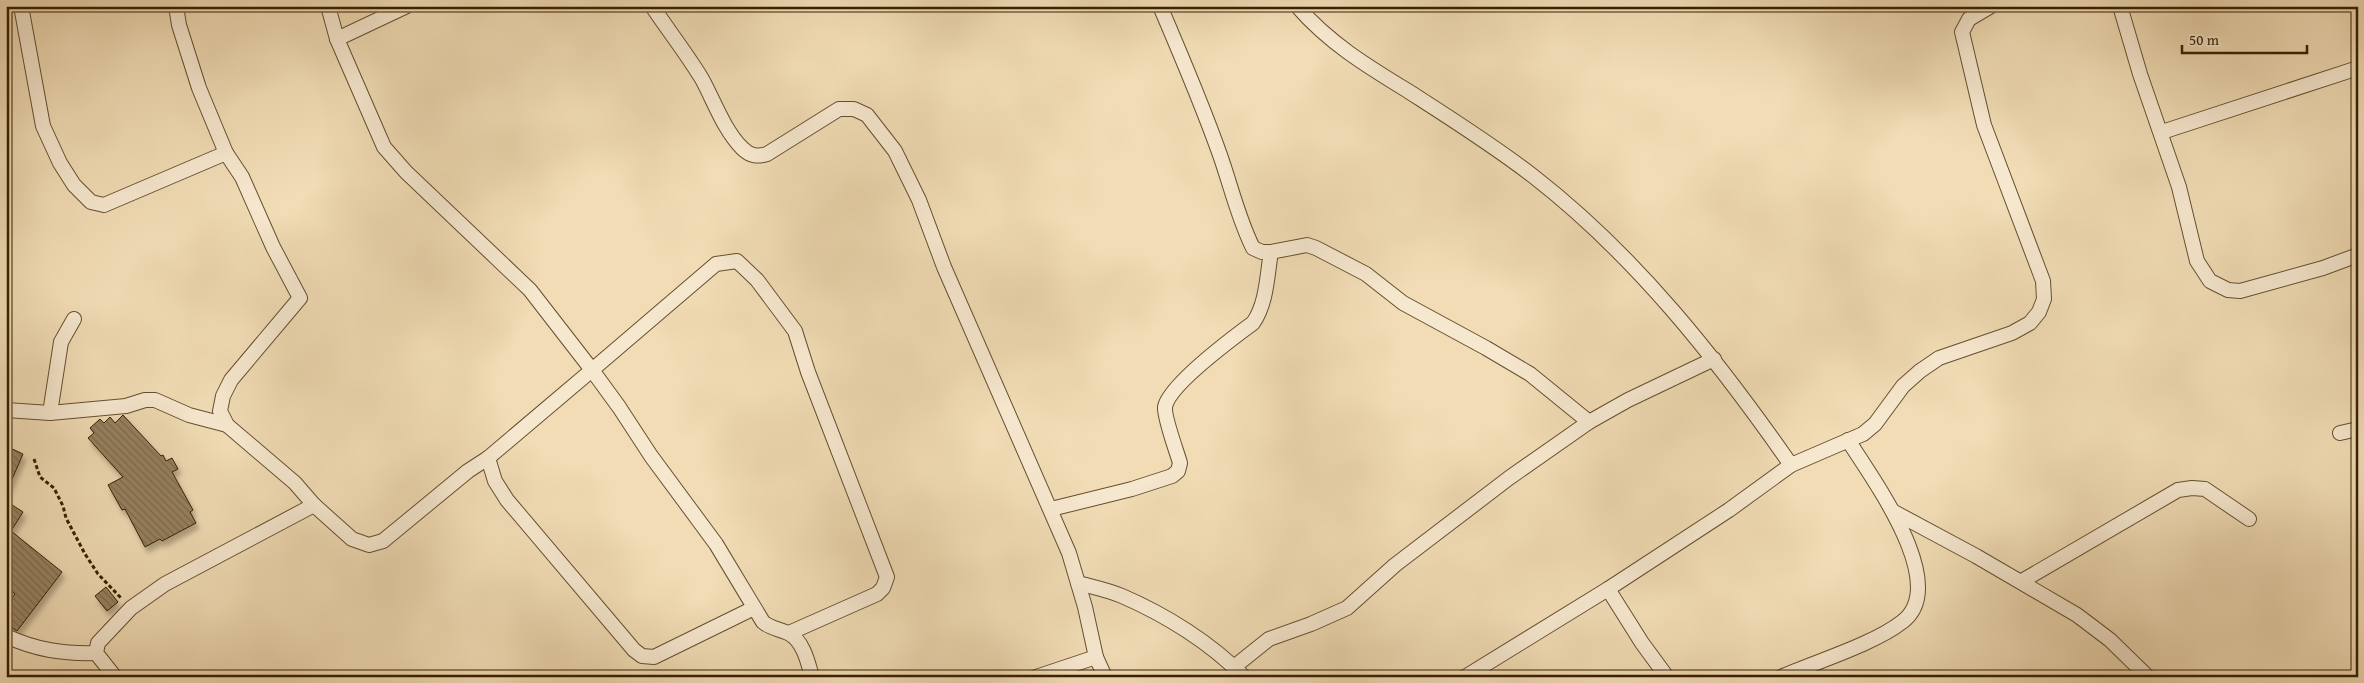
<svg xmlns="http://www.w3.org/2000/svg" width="2364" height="683" font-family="'Gentium Book Plus',serif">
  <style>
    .building { fill: url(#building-back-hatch); stroke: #362003; filter: url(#shadow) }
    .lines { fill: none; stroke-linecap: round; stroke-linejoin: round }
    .minor-casing { stroke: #654f30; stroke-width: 16 }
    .path { stroke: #362003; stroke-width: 3; stroke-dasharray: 4 2.5; stroke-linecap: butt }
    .minor { stroke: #f6e8cf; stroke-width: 14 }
  </style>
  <defs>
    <pattern id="building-back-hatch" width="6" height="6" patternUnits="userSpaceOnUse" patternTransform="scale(1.25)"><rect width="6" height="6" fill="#978260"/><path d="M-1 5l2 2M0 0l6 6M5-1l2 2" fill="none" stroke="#7c6a4d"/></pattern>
    <filter id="shadow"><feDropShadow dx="3" dy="5.5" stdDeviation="2.5" flood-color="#0004"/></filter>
  </defs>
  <rect width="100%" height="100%" fill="#f1dcb5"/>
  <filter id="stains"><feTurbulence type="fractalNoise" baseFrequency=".004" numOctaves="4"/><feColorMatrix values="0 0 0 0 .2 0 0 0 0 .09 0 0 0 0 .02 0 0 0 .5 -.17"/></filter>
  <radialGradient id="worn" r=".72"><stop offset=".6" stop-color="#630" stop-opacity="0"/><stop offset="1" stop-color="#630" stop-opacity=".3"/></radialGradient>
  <g class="building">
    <polygon points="123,415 161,456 163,455 166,461 172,458 178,469 172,472 193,510 190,512 196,523 162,541 160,539 145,547 125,509 122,510 108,485 123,477 88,438 94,433 90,428 100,419 104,423 110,417 115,423"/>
    <polygon points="6,446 23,454 6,493"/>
    <polygon points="6,501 23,512 11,531 62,572 17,631 6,624 6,605 15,594 6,587"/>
    <polygon points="106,587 118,602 107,611 95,596"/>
  </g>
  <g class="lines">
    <defs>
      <g id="minor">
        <polyline points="21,6 43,126 60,163 74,185 91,202 104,205 226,153"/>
        <polyline points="176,6 179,25 199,88 226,153 242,177 273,247 300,298 231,380 223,396 220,411 227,425 295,483 314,505"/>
        <path d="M652,6C668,30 687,54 702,79C714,101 724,130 742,148C750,156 757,157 767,154L839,109H854L867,115L895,151L919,200L944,267L1069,553L1085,607L1096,657L1105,677"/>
        <path d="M1160,6C1181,55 1202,104 1220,155C1231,186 1238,218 1253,248L1262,252H1271L1307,245L1316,248L1366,274L1403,303L1486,348L1530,374L1589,422L1628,400L1714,359"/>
        <path d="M1297,6C1329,43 1367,66 1408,91C1450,118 1493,145 1533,176C1636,256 1717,359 1791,465"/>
        <polyline points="2120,6 2140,74 2179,187 2197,261 2210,281 2228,290 2240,291 2323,268 2358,255"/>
        <polyline points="337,39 407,6"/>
        <polyline points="2162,132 2358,68"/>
        <polyline points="6,410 50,413 126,406 145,400 155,400 189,415 227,425"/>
        <polyline points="50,413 61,342 74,319"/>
        <polyline points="2340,433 2358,429"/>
        <polyline points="488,458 495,481 507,500 634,650 642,656 654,657 754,608"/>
        <path d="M1051,509L1132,489L1172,476L1178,471L1180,463C1177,452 1164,418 1165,407C1169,385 1234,337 1253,323C1267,303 1267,275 1271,252"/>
        <polyline points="1894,512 1976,556 2077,615 2110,640 2148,677"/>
        <polyline points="2022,581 2178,490 2192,488 2205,489 2249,519"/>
        <path d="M1078,583C1093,587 1108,590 1122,596C1166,615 1211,643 1244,677"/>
        <polyline points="1608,589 1642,643 1667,677"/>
        <path d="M789,633L877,594L883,588L887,577L808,372L795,331L757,280L737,261L716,264L592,370L619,407L651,456L716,544L763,622C770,628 779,629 788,633C803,640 808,662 812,677"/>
        <path d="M6,636C36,650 64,654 96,653"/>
        <polyline points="1234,667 1269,639 1311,624 1347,608 1395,565 1509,478 1589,422"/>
        <polyline points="115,677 96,653 98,643 131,608 165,584 314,505 352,539 369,545 383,541 468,471 488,458 592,370 530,290 406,172 384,147 337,39 328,6"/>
        <polyline points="1036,677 1096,657"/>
        <polyline points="1465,677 1608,589 1729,510 1791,465 1863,434 1875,424 1903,386 1920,371 1939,358 2012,333 2030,323 2039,312 2044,299 2043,281 1984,125 1962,32 1969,19 1991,6"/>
        <path d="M1781,677C1815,662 1874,644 1902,622C1952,585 1871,477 1848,440"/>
      </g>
    </defs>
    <use href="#minor" class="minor-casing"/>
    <polyline class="path" points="34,459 40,477 54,488 63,506 66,518 85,554 98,574 121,598"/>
    <use href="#minor" class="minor"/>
  </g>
  <rect width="2364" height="683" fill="none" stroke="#f1dcb5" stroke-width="25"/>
  <rect x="8" y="8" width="2349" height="668" fill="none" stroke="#362003" stroke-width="2.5"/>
  <rect x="12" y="12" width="2339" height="658" fill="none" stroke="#362003"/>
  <path d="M2182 45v8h125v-8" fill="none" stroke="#362003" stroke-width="2.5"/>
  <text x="2189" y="45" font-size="15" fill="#362003" stroke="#f6e8cf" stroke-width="4" paint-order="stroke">50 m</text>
  <rect width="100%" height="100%" filter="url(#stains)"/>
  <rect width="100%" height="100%" fill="url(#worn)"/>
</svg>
